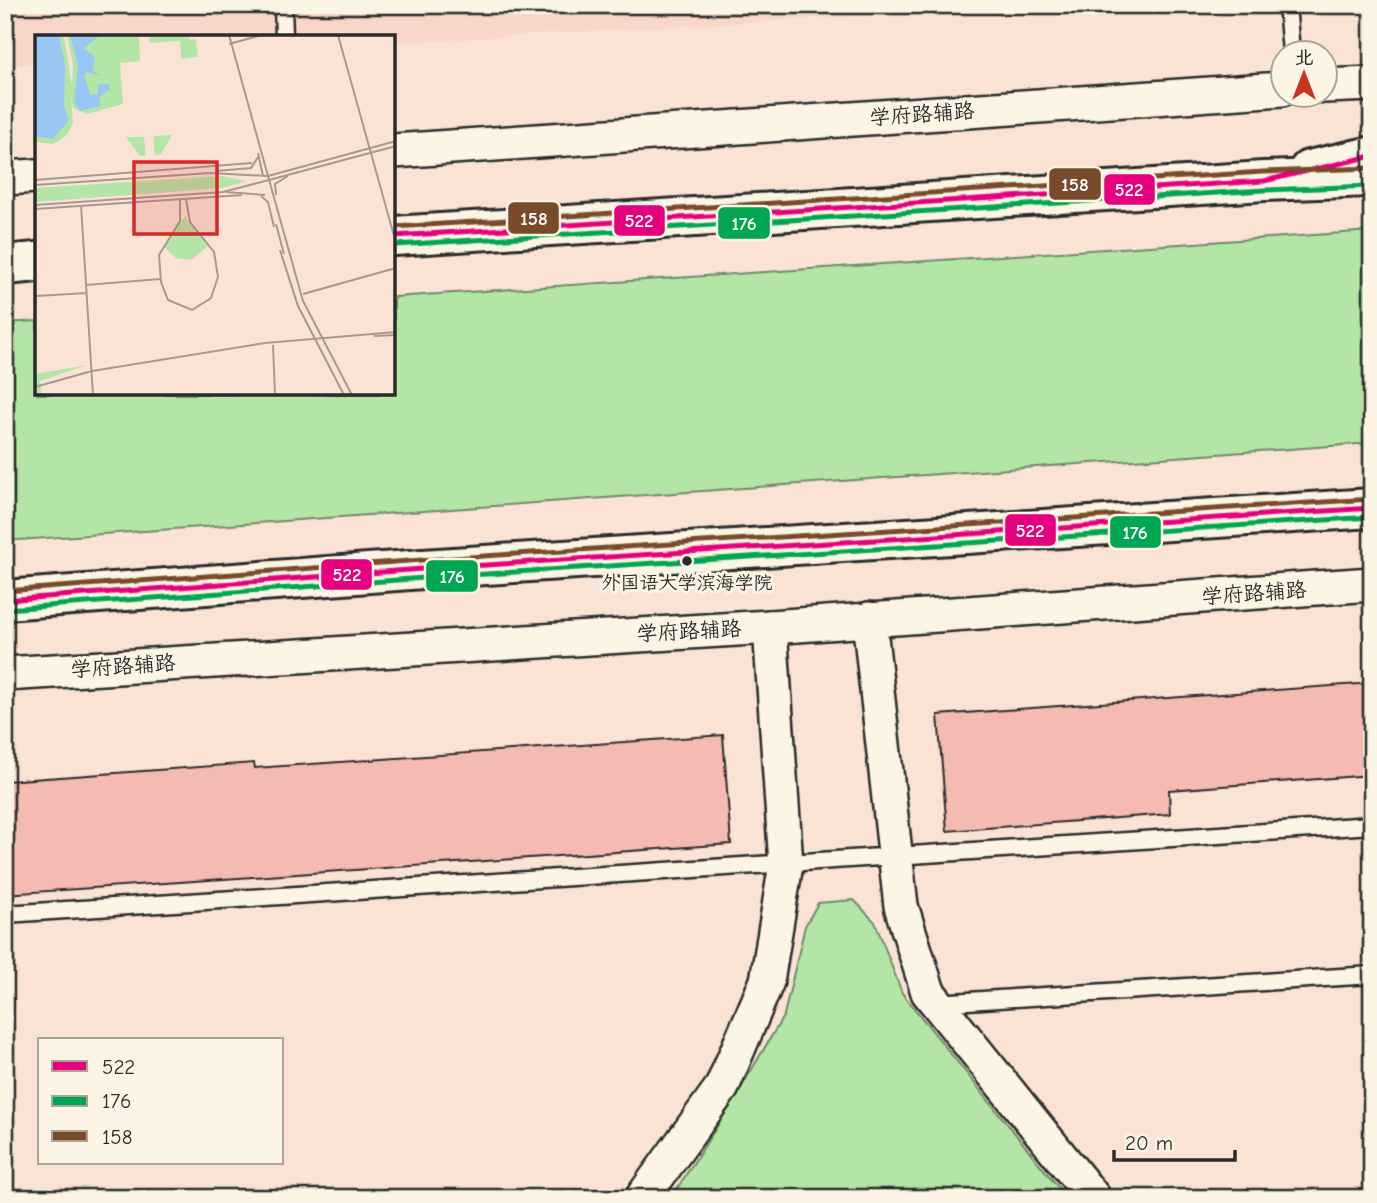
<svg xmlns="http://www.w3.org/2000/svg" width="1377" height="1203" font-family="'Comic Neue','LXGW WenKai TC',sans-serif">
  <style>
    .built { fill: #f8d7ca }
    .green { fill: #b3e6a6; stroke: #6f8868; stroke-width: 2 }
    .building { fill: #f5bab1; stroke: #2b2b2b; stroke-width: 2 }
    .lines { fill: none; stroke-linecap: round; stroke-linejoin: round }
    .lane-casing { stroke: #2b2b2b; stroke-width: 21 }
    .street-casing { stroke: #2b2b2b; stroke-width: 38 }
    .primary-casing { stroke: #2b2b2b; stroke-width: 44 }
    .highway-casing { stroke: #2b2b2b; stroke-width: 44 }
    .lane { stroke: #fcf5e5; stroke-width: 16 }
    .street { stroke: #fcf5e5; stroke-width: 33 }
    .primary { stroke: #fcf5e5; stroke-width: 38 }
    .highway { stroke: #fcf5e5; stroke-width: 38 }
    .bus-1-casing { stroke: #fcf5e5; stroke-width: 10 }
    .bus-2-casing { stroke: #fcf5e5; stroke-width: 10 }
    .bus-3-casing { stroke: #fcf5e5; stroke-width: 10 }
    .bus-1 { stroke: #e5007d; stroke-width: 5 }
    .bus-2 { stroke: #00a651; stroke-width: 5 }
    .bus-3 { stroke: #7a4b2a; stroke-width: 5 }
    .bus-dot { fill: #2b2b2b; stroke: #fcf5e5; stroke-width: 2.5 }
    .labels { text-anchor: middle; stroke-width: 6; stroke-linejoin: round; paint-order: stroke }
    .bus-label { font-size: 19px; fill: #2b2b2b; stroke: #fcf5e5 }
    .street-label { font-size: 21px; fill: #2b2b2b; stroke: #fcf5e5 }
    .inset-road { fill: none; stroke: #a79991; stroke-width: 2 }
    .view { fill: #d62828; fill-opacity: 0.15; stroke: #d62828; stroke-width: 3.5 }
    .inset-edge { fill: none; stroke: #2b2b2b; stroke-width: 3.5 }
    .line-badge { stroke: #fcf5e5; stroke-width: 2.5 }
    .badge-label { font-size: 19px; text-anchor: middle; font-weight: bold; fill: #fff }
  </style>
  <rect width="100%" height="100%" fill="#fae3d5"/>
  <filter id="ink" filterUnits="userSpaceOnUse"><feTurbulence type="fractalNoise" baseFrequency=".0143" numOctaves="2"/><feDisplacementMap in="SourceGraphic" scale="14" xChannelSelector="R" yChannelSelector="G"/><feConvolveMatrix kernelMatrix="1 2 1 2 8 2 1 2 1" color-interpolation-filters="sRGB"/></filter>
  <g filter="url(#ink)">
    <polygon class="built" points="5,5 1042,5 394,43 394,37 37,37 37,63 5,65"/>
    <g class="green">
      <polygon points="1372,231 1372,443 5,541 5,323 37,321 37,394 394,394 394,297"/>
      <polygon points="854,900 875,922 902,993 1067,1198 671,1198 732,1103 784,1015 805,926 818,903"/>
    </g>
    <g class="building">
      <polygon points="1372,683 1372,775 1169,790 1170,814 947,831 938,715"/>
      <polygon points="723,735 731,844 5,894 5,781 254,763 255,768"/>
    </g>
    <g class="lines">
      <defs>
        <g id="lane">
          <polyline points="283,5 284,37"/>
          <polyline points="1287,5 1291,52"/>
          <polyline points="5,914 1372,825"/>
          <polyline points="936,1003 1372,975"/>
        </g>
        <g id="street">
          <polyline points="1324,86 1372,84"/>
          <polyline points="394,151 1282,89"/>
          <polyline points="5,178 37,176"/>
          <polyline points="869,619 901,906 928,992 1094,1198"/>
          <polyline points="5,674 770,627 1372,584"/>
          <polyline points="642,1198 722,1087 767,981 786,864 770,627"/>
        </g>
        <polyline id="primary" points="1309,170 1372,156"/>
        <g id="highway">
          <polyline points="394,236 1264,181 1372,177"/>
          <polyline points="5,265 37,262"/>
          <polyline points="5,600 423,569 1372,508"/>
        </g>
      </defs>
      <use href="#lane" class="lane-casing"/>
      <use href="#street" class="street-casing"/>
      <use href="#primary" class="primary-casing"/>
      <use href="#highway" class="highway-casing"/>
      <use href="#lane" class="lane"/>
      <use href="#street" class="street"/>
      <use href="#primary" class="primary"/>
      <use href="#highway" class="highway"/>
      <defs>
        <g id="bus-1">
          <polyline points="394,236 1264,181 1372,156"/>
          <polyline points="5,600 423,569 1372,508"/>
        </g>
        <g id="bus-2">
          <polyline points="395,245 1264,190 1372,186"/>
          <polyline points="6,609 424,578 1372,517"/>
        </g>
        <g id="bus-3">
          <polyline points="394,227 1263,172 1372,168"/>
          <polyline points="5,591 422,560 1371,499"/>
        </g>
      </defs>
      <use href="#bus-1" class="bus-1-casing"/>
      <use href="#bus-2" class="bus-2-casing"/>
      <use href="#bus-3" class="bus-3-casing"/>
      <use href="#bus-1" class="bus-1"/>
      <use href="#bus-2" class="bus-2"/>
      <use href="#bus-3" class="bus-3"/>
    </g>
  </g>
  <circle class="bus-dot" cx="687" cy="561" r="6"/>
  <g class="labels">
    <g class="bus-label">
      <text x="687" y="589">外国语大学滨海学院</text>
    </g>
    <g class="street-label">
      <text transform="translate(922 114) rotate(-4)" y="7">学府路辅路</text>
      <text transform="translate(1254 593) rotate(-4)" y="7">学府路辅路</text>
      <text transform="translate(689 631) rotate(-3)" y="7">学府路辅路</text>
      <text transform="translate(123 666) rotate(-4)" y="7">学府路辅路</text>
    </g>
  </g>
  <g transform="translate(35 35)">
    <rect width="360" height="360" fill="#fae3d5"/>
    <path d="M29,0L37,52L38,30L32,0H104L105,26L85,28L88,69L52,79L38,73L36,61L38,88L32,100L18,109L0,107V1ZM154,0V5L161,4L163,22L146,24L145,6L115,8L114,0ZM137,100L126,119L120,120L118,101ZM91,102H109L111,121H105ZM187,141L212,146L188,153L0,167V153ZM150,181L173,211L156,225L141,223L129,212ZM52,330L5,346L7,360H0V339Z" fill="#b3e6a6"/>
    <path d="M0,0H24L30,30L29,72L34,85L18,104L0,101ZM66,0L48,13L60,22L58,36L66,41L52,37L49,41L56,60L63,59V49H73L75,54L65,61V71L45,76L39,67L43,31L35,0Z" fill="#98c7f3"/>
    <path class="inset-road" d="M194,0L233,141L361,106M303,0L361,208M194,9L227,0M223,118L228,141M181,136L216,133L223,122M0,145L217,128M234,145L361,111M0,150L175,138L233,141L268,266L317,360M191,157L230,160M241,160L240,149L253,141M226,161L233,167L239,192M145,165V186L124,220L126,247L133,265L157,275L176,263L183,242L179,217L155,187L151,164M0,170L188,157L234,145M46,170L58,360M0,174L207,160M241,189L249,219M245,215L263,271L309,360M51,250L125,244M0,255V287M268,259L361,233M1,261L52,258M339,301L361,300M238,310L240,360M0,352L57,336L230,308L361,297"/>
    <path class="view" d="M99,127H182V199H99Z"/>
    <rect width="360" height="360" class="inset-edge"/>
  </g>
  <g class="line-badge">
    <rect x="1048" y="167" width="54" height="34" rx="7" fill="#7a4b2a"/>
    <rect x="1103" y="173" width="53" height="33" rx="7" fill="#e5007d"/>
    <rect x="507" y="201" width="53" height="34" rx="7" fill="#7a4b2a"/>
    <rect x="613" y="204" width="53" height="33" rx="7" fill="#e5007d"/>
    <rect x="717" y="206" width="54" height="34" rx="7" fill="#00a651"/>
    <rect x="1004" y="513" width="53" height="34" rx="7" fill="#e5007d"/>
    <rect x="1109" y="515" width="53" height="34" rx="7" fill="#00a651"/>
    <rect x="320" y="558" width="53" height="33" rx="7" fill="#e5007d"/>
    <rect x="425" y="559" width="54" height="34" rx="7" fill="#00a651"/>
  </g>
  <g class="badge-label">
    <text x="1075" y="191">158</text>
    <text x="1129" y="196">522</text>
    <text x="534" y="225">158</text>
    <text x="639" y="227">522</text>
    <text x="744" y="230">176</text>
    <text x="1030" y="537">522</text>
    <text x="1135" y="539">176</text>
    <text x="347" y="581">522</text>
    <text x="452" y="583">176</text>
  </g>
  <rect width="1377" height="1203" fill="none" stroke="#fcf5e5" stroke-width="28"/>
  <rect x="14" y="14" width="1349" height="1175" fill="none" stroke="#2b2b2b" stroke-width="2.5" filter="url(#ink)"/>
  <rect x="38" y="1038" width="245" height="126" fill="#fcf5e5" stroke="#a8a49b" stroke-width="2"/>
  <rect x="52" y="1061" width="35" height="10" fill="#e5007d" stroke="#a8a49b" stroke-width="2"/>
  <text x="102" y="1074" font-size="21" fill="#2b2b2b">522</text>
  <rect x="52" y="1096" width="35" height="10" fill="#00a651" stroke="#a8a49b" stroke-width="2"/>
  <text x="102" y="1108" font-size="21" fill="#2b2b2b">176</text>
  <rect x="52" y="1131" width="35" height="10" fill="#7a4b2a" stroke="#a8a49b" stroke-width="2"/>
  <text x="102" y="1144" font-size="21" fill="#2b2b2b">158</text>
  <g transform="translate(1304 74)"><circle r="33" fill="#fcf5e5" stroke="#a8a49b" stroke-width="2"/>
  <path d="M0-5L12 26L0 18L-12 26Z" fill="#c8321e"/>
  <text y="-10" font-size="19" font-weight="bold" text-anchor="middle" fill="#2b2b2b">北</text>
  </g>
  <path d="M1114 1150v10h121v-10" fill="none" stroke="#2b2b2b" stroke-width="3.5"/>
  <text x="1125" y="1150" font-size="21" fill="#2b2b2b" stroke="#fcf5e5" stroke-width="5" paint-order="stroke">20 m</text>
</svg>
